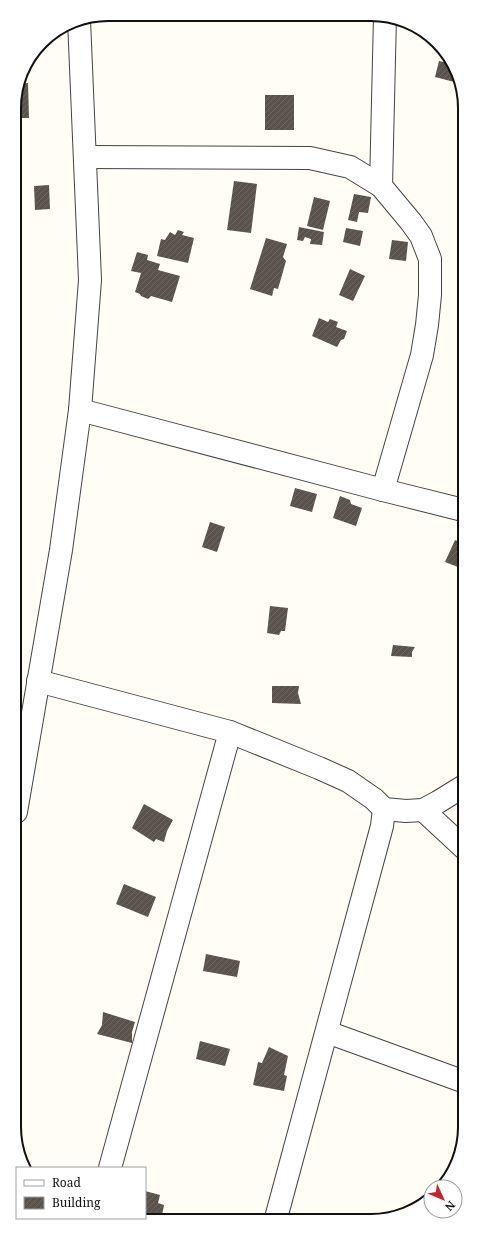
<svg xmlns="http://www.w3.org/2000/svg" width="479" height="1235" font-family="'Noto Serif',serif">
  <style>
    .building { fill: url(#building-hatch) }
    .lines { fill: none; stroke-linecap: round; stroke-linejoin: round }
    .minor-casing { stroke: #444; stroke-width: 24 }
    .minor { stroke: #fff; stroke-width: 22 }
    .rim { fill: none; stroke: #111; stroke-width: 2 }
  </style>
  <defs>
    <pattern id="building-hatch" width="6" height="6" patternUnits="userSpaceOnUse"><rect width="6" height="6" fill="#5a524d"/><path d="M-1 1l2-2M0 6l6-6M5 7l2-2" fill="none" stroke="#6d6662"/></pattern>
  </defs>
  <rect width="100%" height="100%" fill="#fffdf5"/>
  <g class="building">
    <polygon points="439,61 449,63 462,84 435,77"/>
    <polygon points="28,83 29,118 14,118 14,102 19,84"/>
    <rect x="265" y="95" width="29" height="35"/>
    <polygon points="234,181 257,184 251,233 227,230"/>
    <polygon points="49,185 50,209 35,210 34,186"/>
    <polygon points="354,194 371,197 368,213 359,212 357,222 348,220"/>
    <polygon points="314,197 330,201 323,230 307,226"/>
    <polygon points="299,227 324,232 322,245 310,244 311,239 305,237 303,241 297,240"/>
    <polygon points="346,228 363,231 360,246 343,242"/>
    <polygon points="178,230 184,232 182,235 194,238 188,263 157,256 161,239 165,240 170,232 175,235"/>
    <polygon points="266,238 287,244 283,257 286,261 278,289 274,288 272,296 250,289"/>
    <polygon points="392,240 408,242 406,261 389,259"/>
    <polygon points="137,252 148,255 147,260 160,264 158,270 180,276 172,302 151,296 148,299 141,296 140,294 135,292 141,273 131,271"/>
    <polygon points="350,269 365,276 353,301 339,295"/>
    <polygon points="319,318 328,322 330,319 338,322 336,327 347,331 344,339 341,340 337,347 312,336"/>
    <polygon points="295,488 317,494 312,512 290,506"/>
    <polygon points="340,496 350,500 351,504 362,508 356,526 333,518"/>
    <polygon points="210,522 225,527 217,552 202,547"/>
    <polygon points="455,540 463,543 463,569 445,562"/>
    <polygon points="270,606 288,608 285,631 281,631 279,635 267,633"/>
    <polygon points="393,645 415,647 412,652 412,657 391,656"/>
    <polygon points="272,686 299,686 298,693 301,704 272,703"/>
    <polygon points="144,804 173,820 167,831 164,842 156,839 154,842 132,828"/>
    <polygon points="124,884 156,897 148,917 116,904"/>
    <polygon points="206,954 240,961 237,977 203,971"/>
    <polygon points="103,1012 135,1022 132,1032 132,1043 97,1034 102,1025"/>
    <polygon points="200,1041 230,1049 225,1066 196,1059"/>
    <polygon points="269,1047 288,1056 284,1075 287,1076 284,1091 253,1085 258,1062 262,1063"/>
    <polygon points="145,1191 160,1195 158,1203 164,1205 162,1215 156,1214 155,1219 145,1219"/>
    <polygon points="231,1213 252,1218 251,1218 229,1219"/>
  </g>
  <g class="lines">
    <defs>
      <g id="minor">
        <polyline points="86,157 310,158 350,167 381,186 411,222 421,236 430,259 430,295 427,325 422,355 383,490"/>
        <polyline points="381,186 385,16"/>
        <polyline points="80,410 383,490 463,510"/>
        <polyline points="38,681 230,732 319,768 348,781 374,799 384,809 406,811 423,810 438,802 464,786"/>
        <polyline points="423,810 464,848"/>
        <polyline points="16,812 61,550 80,410 90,280 79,20"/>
        <polyline points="327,1032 465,1082"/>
        <polyline points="110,1168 230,732"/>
        <polyline points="276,1218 382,826 384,809"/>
        <polyline points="96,1219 96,1218"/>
      </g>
    </defs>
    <use href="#minor" class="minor-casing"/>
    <use href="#minor" class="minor"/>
  </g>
  <path d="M0 0H479V1235H0ZM108 21H371A87 87 0 0 1 458 108V1127A87 87 0 0 1 371 1214H108A87 87 0 0 1 21 1127V108A87 87 0 0 1 108 21Z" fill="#fff" fill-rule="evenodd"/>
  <path class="rim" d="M108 21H371A87 87 0 0 1 458 108V1127A87 87 0 0 1 371 1214H108A87 87 0 0 1 21 1127V108A87 87 0 0 1 108 21Z"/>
  <rect x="16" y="1167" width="130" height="52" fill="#ffffff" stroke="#a0a0a0"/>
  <rect x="24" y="1180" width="20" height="6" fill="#ffffff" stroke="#a0a0a0"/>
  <text x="52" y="1187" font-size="12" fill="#111111">Road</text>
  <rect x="24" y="1197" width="20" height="12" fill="url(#building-hatch)" stroke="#a0a0a0"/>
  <text x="52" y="1207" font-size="12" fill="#111111">Building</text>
  <g transform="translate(443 1199) rotate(134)"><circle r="19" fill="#ffffff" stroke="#a0a0a0"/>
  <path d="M0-3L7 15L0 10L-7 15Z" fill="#c4262e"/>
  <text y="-6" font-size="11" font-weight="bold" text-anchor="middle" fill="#111111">N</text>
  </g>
</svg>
